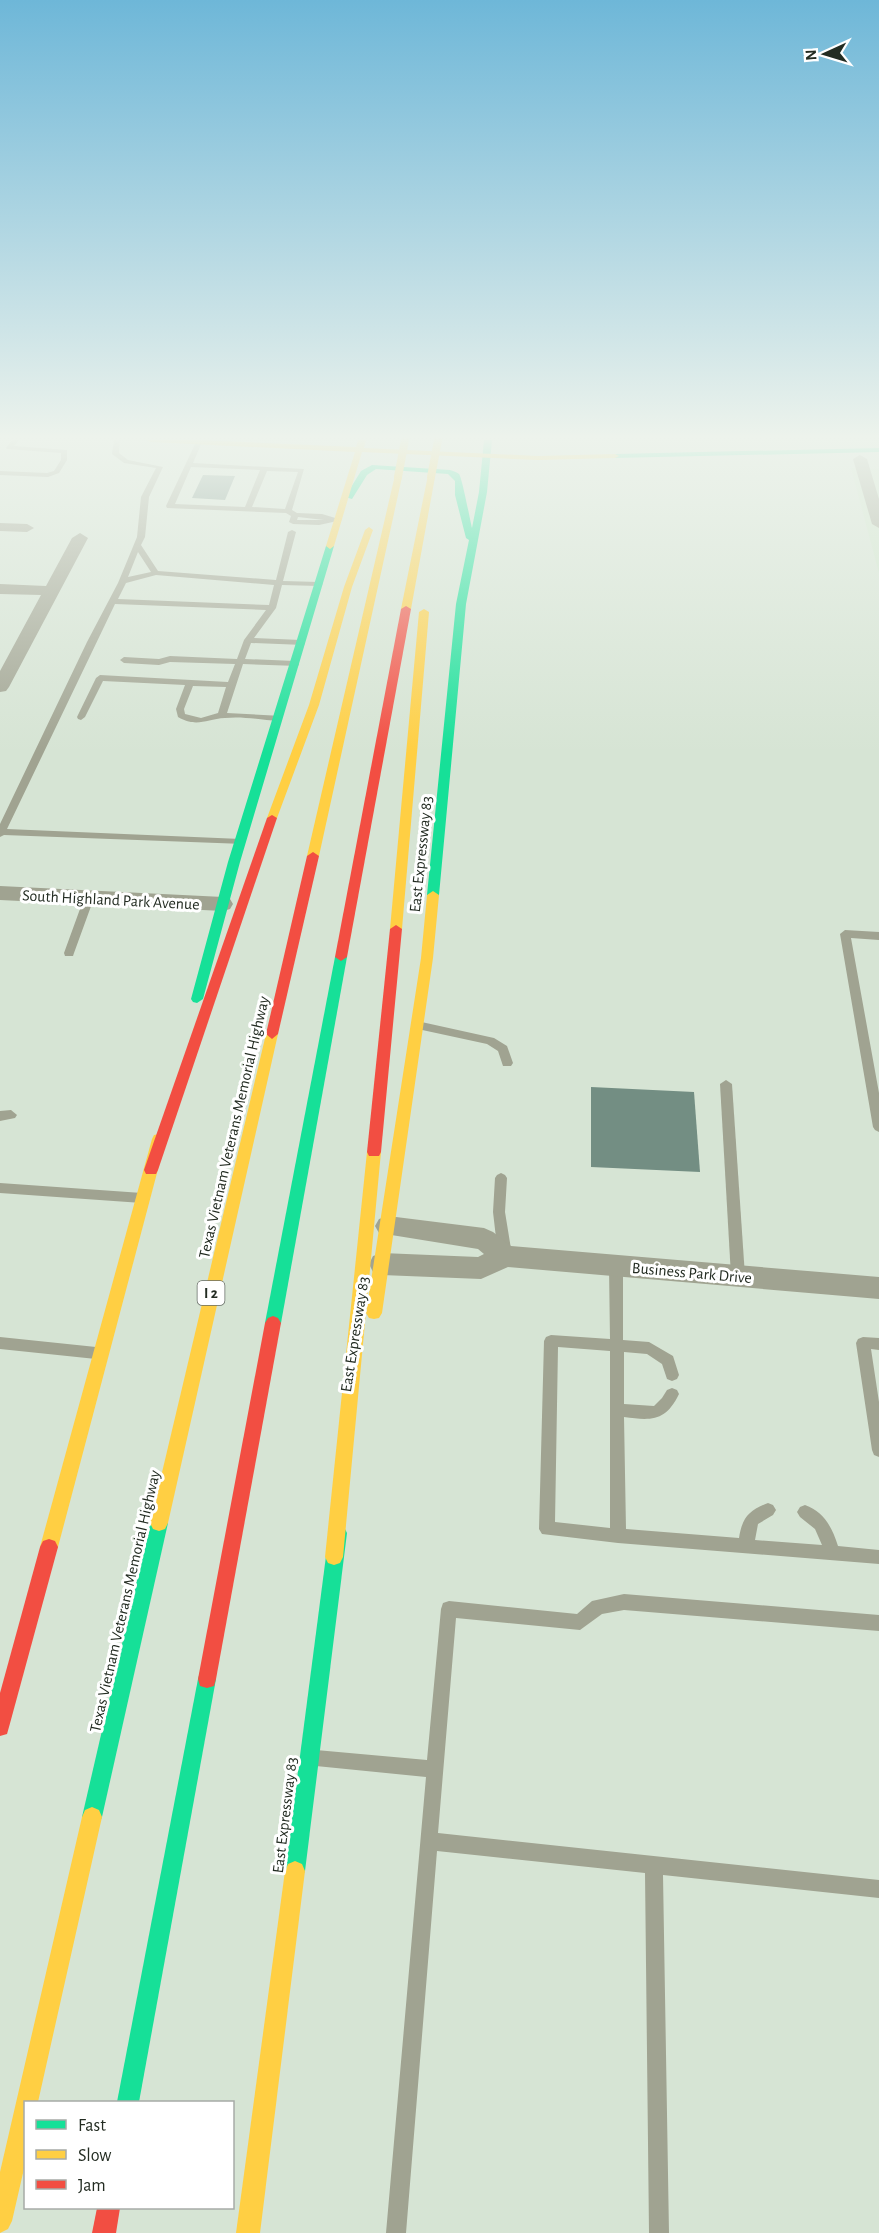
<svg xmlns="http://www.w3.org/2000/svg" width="879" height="2233" font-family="'Alegreya Sans',sans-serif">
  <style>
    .built { fill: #cee4ca }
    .building { fill: #738e83 }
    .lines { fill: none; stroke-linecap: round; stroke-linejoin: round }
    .lane { fill: #a0a391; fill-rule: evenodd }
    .street { fill: #a0a391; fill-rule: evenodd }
    .fast { fill: #16e098; fill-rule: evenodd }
    .slow { fill: #ffcf43; fill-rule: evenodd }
    .jam { fill: #f24e42; fill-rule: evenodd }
    .slow-bridge { stroke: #ffcf43; stroke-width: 8 }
    .labels { text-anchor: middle; stroke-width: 6; stroke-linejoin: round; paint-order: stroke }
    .shield { fill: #fff; stroke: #656b64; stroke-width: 1.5 }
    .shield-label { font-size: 15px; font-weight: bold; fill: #232c22 }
    .street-label { font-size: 16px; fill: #232c22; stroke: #fff }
  </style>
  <rect width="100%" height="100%" fill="#d6e4d4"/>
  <polygon class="built" points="851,468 879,469 879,573"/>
  <g class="building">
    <polygon points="203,475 235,476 225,500 192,498"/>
    <polygon points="591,1087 694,1092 700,1172 591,1167"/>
  </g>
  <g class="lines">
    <g class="lane">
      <polygon points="12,440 19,440 14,446 67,450 67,460 59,473 48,477 0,475 0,471 47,473 54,471 61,460 61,453 7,449 6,448"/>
      <path d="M114,440H120L119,453L128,460L163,467L149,497L145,537L141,545L158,571L276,580L288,532L292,530L296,532L283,581L319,582L323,584L319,586L282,585L276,608L254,638L301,640L305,643L304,645L251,643L245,659L295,661L299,664L298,666L243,664L227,713L282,716V720L279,721C262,720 243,716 225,718C206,719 197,728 178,717L176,709L185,685L103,681L85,717L81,720L78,719L77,717L96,678L100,675L228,682L235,664L170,662L159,665L124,663L120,660L124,657L159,659L170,656L237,659L244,640L266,610L115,604L7,829L241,839L244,840V844L4,835L0,837V824L87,642L118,583L137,537L141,497L156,468L124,463L112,454ZM138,552L151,572L128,577ZM156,575L274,585L269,605L118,599L126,583ZM193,686L226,687L218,713L201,718L185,714L184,709Z"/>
      <path d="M199,440L202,442L193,463L304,469L292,510L297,513L322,514L342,520L319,525L293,524L289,522L291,516L286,513L167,508L166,506L196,442ZM191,467L260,470L245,507L175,504ZM267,471L298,472L285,509L252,507ZM298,517L324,520H297Z"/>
      <polygon points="89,895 94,898 74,953 73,956 65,956 64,953 84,898"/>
      <polygon points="845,930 879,932 879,940 851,938 879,1093 879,1132 875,1130 873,1127 840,934"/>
      <polygon points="417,1021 494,1038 507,1046 513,1063 511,1066 503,1066 498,1051 487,1044 413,1028 411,1025"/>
      <polygon points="726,1080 732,1084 745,1276 743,1280 738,1282 733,1280 731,1276 720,1084"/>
      <polygon points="11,1110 17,1115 15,1118 0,1121 0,1111"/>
      <polygon points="501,1173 505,1175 507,1178 505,1212 512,1255 510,1259 505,1260 500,1259 498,1255 493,1212 495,1178 497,1175"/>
      <polygon points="0,1183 142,1193 146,1194 148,1198 146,1202 142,1203 0,1193"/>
      <path d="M616,1261L621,1262L623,1266V1340L649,1342L673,1356L679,1375L677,1379L672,1381L667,1379L662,1364L647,1354L624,1352V1404L654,1406L662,1398L667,1390L672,1388L677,1390L679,1394C666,1421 652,1421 624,1417L626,1529L739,1538C742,1518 749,1510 768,1503L773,1505L776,1510L773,1515L758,1524L755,1540L822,1545L815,1529L800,1517L797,1512L800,1507L805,1505C824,1512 832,1527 838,1546L879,1550V1564L618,1543L542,1534L539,1529L544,1341L546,1337L551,1335L610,1339L609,1266L611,1262ZM558,1347L610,1351V1528L555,1522Z"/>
      <polygon points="0,1337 96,1347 101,1349 103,1353 101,1357 96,1359 0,1349"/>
      <polygon points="863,1337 879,1338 879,1350 871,1349 879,1402 879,1457 874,1455 872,1450 856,1343 858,1339"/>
      <polygon points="624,1594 879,1615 879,1631 624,1610 602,1614 580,1630 456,1618 438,1833 879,1880 879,1898 663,1875 669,2233 649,2233 645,1873 437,1851 406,2233 386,2233 426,1777 316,1766 310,1764 308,1758 310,1752 316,1750 427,1760 441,1609 443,1603 449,1601 577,1614 592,1601"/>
    </g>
    <g class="street">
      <polygon points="860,455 867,459 879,499 879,528 872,524 853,459"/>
      <polygon points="0,523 27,524 34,528 27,532 0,531"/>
      <polygon points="80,533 88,538 9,687 6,691 0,692 0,671 41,595 0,594 0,584 46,586 72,538"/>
      <polygon points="0,886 223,897 230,899 233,904 230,909 223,911 0,900"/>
      <polygon points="388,1216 484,1228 493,1232 511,1246 879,1277 879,1299 508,1267 481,1279 382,1275 373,1272 369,1264 373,1256 382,1253 478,1257 484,1254 478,1249 379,1233 375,1226 379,1219"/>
    </g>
    <g class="fast">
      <path d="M484,440H492L487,492L466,604L439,895L433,899L427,895L456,604L469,540L466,538L455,495V481L448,474L376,469L367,475L352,499L345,497L361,471L372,465L450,470C453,471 457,472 459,474C462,477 470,520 472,528L479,492Z"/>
      <polygon points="879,448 879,452 615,458 611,456 615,454"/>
      <polygon points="330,543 334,546 240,862 203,999 197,1003 193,1002 191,999 228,862 326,546"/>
      <polygon points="341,953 347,957 281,1323 278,1328 273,1330 268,1328 265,1323 335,957"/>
      <polygon points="159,1515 165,1517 168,1523 102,1817 99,1824 92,1827 85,1824 82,1817 150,1523 153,1517"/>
      <polygon points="338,1525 344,1527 347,1533 305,1871 302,1878 295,1881 288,1878 285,1871 329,1533 332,1527"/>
      <polygon points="207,1670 214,1672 216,1679 139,2102 117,2102 198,1679 200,1672"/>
    </g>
    <g class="slow">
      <polygon points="147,440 198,440 356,447 358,440 366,440 364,448 538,456 615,454 619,456 615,458 538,460 362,452 334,546 330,549 326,546 355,452 151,442"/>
      <polygon points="395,475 402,477 319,856 313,860 307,856"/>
      <polygon points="428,475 435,477 411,609 406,612 401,609"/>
      <polygon points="369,527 373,530 352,587 319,705 277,818 272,821 268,820 267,818 309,705 344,587 365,530"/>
      <polygon points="424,609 429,612 402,929 396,933 390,929 419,612"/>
      <polygon points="433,891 439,895 433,958 382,1313 379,1318 374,1319 369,1318 366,1313 421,958 427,895"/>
      <polygon points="272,1029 278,1034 168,1523 165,1529 159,1531 153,1529 150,1523 266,1034"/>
      <polygon points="159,1134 164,1135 166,1139 58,1547 55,1553 49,1555 43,1553 40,1547 152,1139 154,1135"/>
      <polygon points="374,1147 379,1148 381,1152 343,1557 340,1563 334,1565 328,1563 325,1557 367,1152 369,1148"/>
      <polygon points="92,1807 99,1810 102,1817 38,2102 26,2102 26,2160 12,2221 8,2229 0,2233 0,2172 82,1817 85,1810"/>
      <polygon points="295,1861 302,1864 305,1871 260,2233 236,2233 285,1871 288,1864"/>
    </g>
    <g class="jam">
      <polygon points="406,606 411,609 347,957 341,961 335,957 401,609"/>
      <polygon points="272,815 277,818 158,1170 156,1174 146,1174 144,1170 267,818"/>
      <polygon points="313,852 319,856 278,1034 272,1039 266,1034 307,856"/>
      <polygon points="396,925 402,929 381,1152 379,1156 369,1156 367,1152 390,929"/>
      <polygon points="273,1316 278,1318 281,1323 216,1679 214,1686 207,1688 200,1686 198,1679 265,1323 268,1318"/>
      <polygon points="49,1539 55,1541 58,1547 9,1727 7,1734 0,1736 0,1693 40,1547 43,1541"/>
      <polygon points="97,2208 120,2208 116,2233 92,2233"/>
    </g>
    <g class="slow-bridge">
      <polyline points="398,477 405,440"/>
      <polyline points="431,477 438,440"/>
    </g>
  </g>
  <linearGradient id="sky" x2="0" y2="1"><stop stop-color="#6eb7d8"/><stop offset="0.58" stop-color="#edf3ec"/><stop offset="1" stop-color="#edf3ec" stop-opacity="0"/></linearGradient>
  <rect width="879" height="753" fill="url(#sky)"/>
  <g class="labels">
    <rect class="shield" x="197.5" y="1281" width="27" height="24" rx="4.5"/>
    <g class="shield-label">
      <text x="211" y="1298">I 2</text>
    </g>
    <g class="street-label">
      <text transform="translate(420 854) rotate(-84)" y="6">East Expressway 83</text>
      <text transform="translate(111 899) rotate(3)" y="6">South Highland Park Avenue</text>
      <text transform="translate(233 1127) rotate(-77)" y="6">Texas Vietnam Veterans Memorial Highway</text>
      <text transform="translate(692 1272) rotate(5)" y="6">Business Park Drive</text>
      <text transform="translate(354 1334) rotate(-81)" y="6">East Expressway 83</text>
      <text transform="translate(124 1601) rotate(-77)" y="6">Texas Vietnam Veterans Memorial Highway</text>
      <text transform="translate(284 1815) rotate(-83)" y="6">East Expressway 83</text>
    </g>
  </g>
  <rect x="24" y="2101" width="210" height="108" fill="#ffffff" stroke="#a7aba7" stroke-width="1.5"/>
  <rect x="36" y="2120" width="30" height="9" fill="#16e098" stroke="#a7aba7" stroke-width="1.5"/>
  <text x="78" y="2131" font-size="18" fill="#232c22">Fast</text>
  <rect x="36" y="2150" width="30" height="9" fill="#ffcf43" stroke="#a7aba7" stroke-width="1.5"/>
  <text x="78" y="2161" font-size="18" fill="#232c22">Slow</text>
  <rect x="36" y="2180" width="30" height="9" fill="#f24e42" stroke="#a7aba7" stroke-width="1.5"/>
  <text x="78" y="2191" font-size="18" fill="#232c22">Jam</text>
  <g transform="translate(825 54) rotate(266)" stroke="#ffffff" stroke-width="4.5" paint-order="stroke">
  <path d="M0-4.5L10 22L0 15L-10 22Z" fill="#232c22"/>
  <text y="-9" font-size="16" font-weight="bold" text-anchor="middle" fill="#232c22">N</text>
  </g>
</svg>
